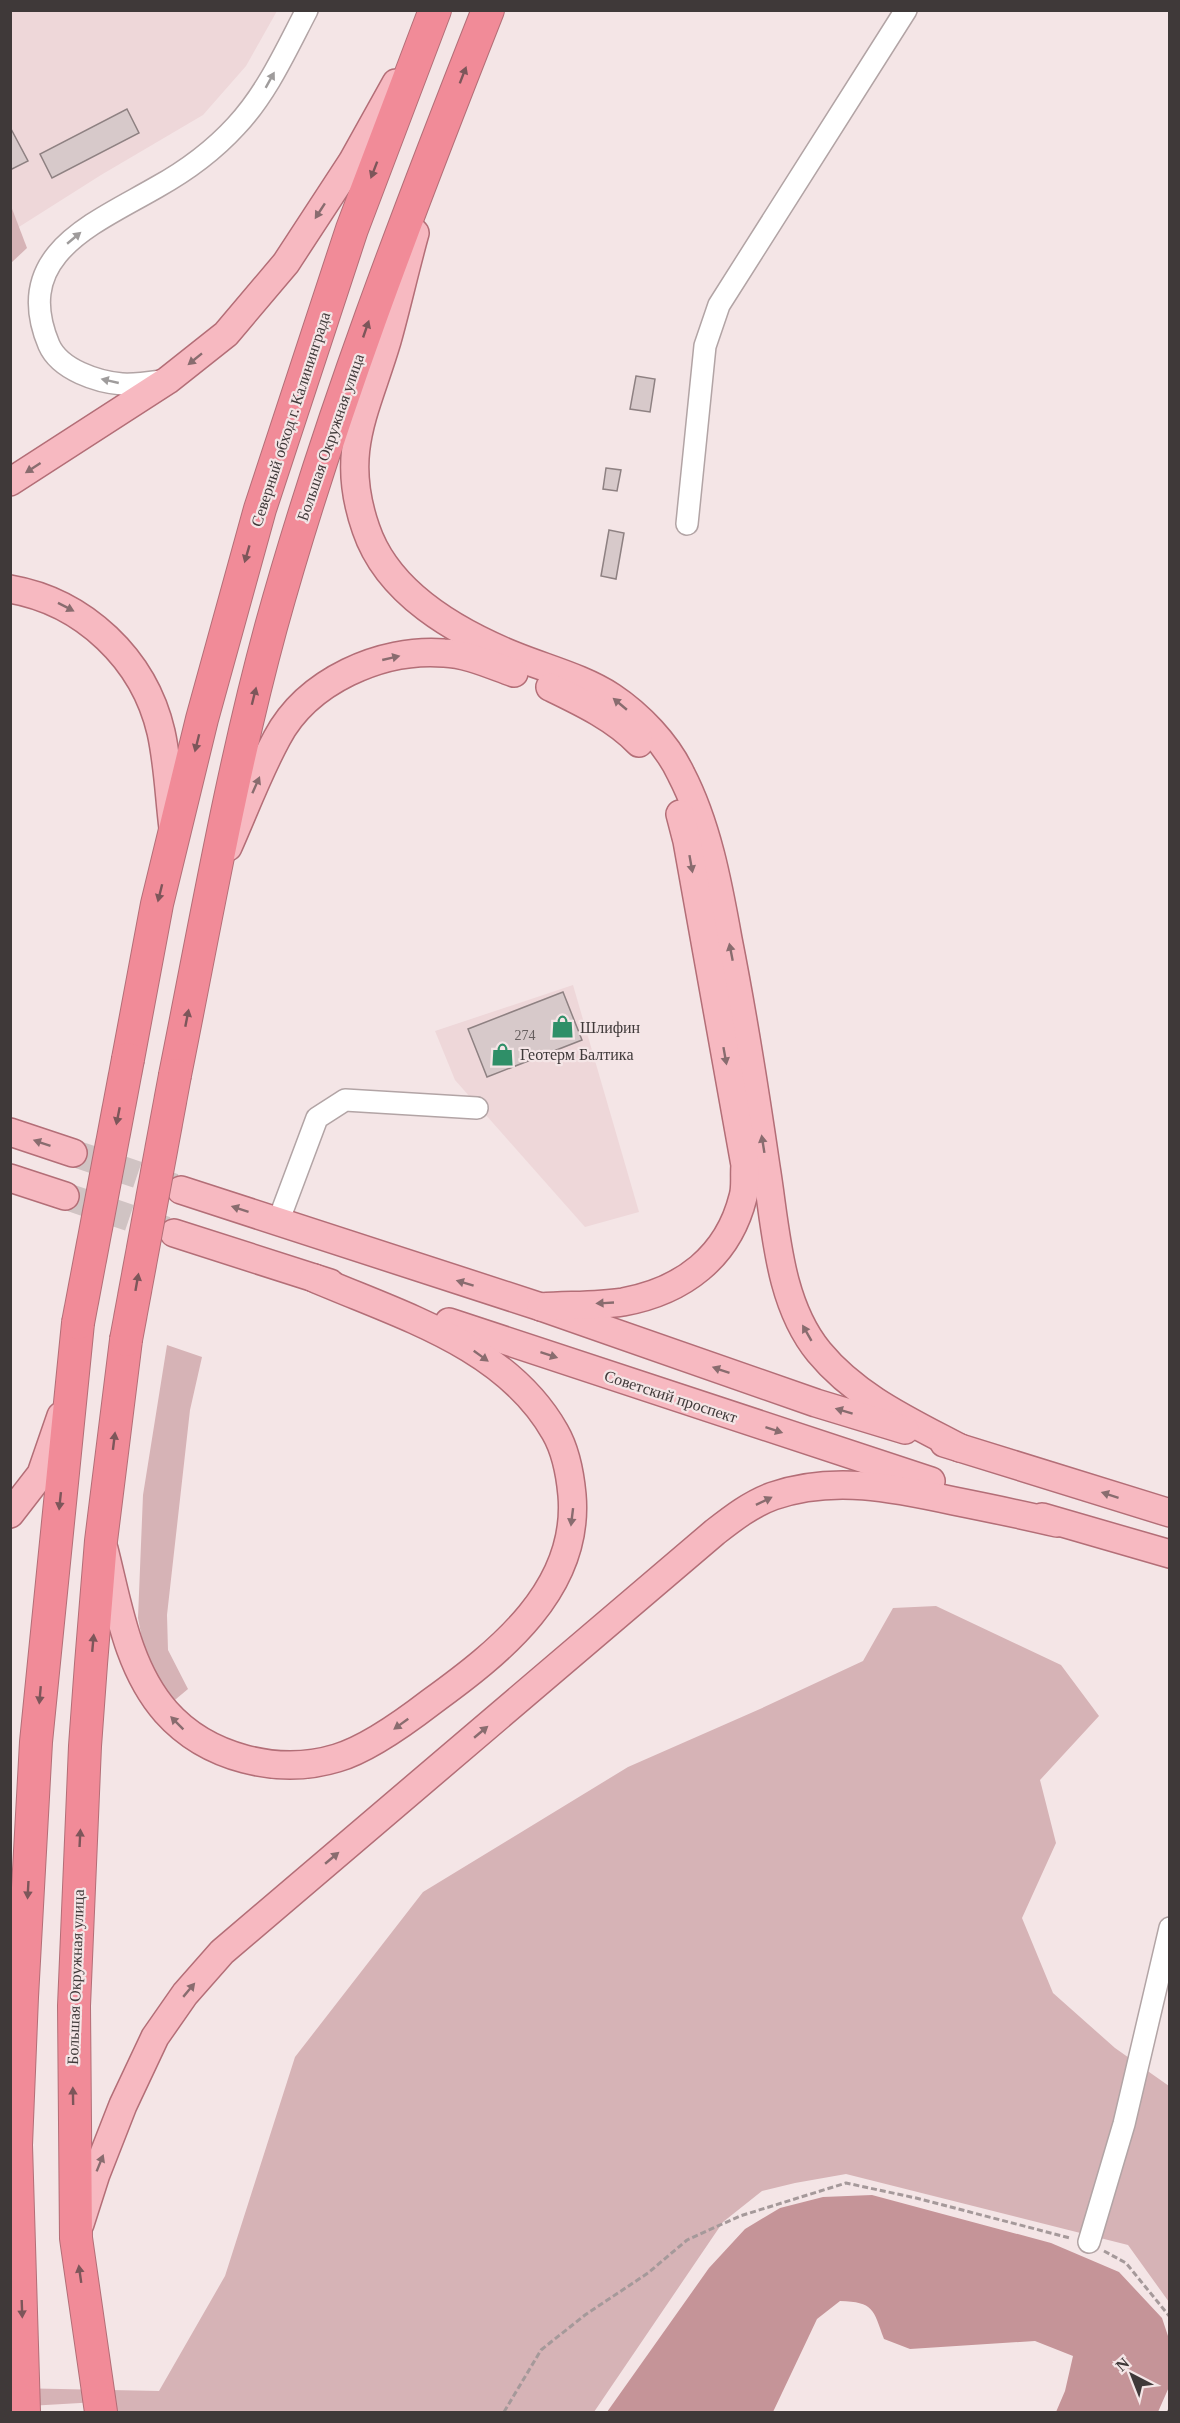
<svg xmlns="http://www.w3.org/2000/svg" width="1180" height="2423" font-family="'Times New Roman',serif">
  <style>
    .built { fill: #eed7d9 }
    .green { fill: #d6b3b6 }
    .water { fill: #c59498 }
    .building { fill: #d7c9ca; stroke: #8e8182; stroke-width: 1.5 }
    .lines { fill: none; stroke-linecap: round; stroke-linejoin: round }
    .major-tunnel { stroke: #d0c3c3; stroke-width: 27; stroke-dasharray: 27 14; stroke-linecap: butt }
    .minor-casing { stroke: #b2a4a5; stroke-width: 24 }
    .major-casing { stroke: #b36e77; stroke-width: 30 }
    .highway-casing { stroke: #b36e77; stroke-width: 34 }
    .path { stroke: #a5999a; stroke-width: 3; stroke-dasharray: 6 3; stroke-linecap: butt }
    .minor { stroke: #fff; stroke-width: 21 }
    .major { stroke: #f7b9c1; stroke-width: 27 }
    .highway { stroke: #f18b98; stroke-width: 32 }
    .highway-bridge-casing { stroke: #b36e77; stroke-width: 34; stroke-linecap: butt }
    .highway-bridge { stroke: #f18b98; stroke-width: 32 }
    .oneway { fill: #7d565a }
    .oneway2 { fill: #9f9c9c }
    .oneway3 { fill: #896c6f }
    .labels { text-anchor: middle; stroke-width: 4.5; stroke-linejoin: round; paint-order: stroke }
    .number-label { font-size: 14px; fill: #655d5d }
    .street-label { font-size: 16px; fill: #3f3939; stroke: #f4e5e6 }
    .poi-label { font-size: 16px; fill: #3f3939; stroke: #f4e5e6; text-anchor: start }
  </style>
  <rect width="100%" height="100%" fill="#f4e5e6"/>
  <g class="built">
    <polygon points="11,11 277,11 246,66 203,115 101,175 11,232"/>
    <polygon points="573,985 639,1212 585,1227 455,1080 435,1031"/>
  </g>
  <g class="green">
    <polygon points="11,206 27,248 11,263 10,263"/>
    <polygon points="167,1345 202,1357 190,1410 167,1615 168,1650 188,1689 170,1704 147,1664 138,1618 143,1495"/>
    <polygon points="936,1606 1061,1665 1099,1716 1040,1780 1056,1843 1022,1918 1053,1993 1115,2048 1169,2086 1169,2302 1128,2245 846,2174 795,2183 762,2191 723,2222 594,2412 118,2412 115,2401 11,2407 11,2388 159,2391 225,2276 295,2057 423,1892 628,1767 760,1709 863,1661 893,1608"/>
  </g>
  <path class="water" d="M872,2195L1051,2243L1119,2272L1162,2318L1169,2339V2387L1158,2412H1056L1065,2391L1073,2356L1035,2341L910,2349L884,2339C873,2309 874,2302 840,2301L817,2319L773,2412H607L709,2268L745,2229L780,2208L823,2197Z"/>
  <g class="building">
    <polygon points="127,109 139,133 52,178 40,154"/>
    <polygon points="10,127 28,161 10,170"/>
    <polygon points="636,376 655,379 650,412 630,409"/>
    <polygon points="606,468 621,470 617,491 603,489"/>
    <polygon points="609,530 624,533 616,579 601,576"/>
    <polygon points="563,992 582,1040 487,1077 468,1029"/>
  </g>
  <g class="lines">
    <g class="major-tunnel">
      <polyline points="73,1153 174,1187"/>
      <polyline points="65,1196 166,1230"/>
    </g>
    <defs>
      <g id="minor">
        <path d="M168,380C153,382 137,385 122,384C98,382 60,370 49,345C11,255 93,224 157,187C184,172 214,150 236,126C267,93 286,50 307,10"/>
        <polyline points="687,524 705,346 719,305 906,10"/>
        <polyline points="278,1222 317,1118 345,1100 477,1108"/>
        <polyline points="1089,2242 1124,2124 1170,1928"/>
      </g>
      <g id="major">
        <path d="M415,233C405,269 397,305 387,341C366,412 339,452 366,529C388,594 456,632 515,656C547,669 583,678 612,697C639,715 667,744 681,774C707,824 718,883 728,939C743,1015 755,1091 766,1167C776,1228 778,1302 819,1352C856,1397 909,1421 960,1448"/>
        <polyline points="10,482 168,380 226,334 286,263 352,162 396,83"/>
        <path d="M10,589C84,602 144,659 161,732C168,763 169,796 173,828"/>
        <path d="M550,687C581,702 615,718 639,743"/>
        <path d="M228,847C244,811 258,773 277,738C307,681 381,648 444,653C468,654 491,665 514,673"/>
        <polyline points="10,1132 73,1153"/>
        <polyline points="10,1178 65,1196"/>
        <polyline points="181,1190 541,1307 816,1403 905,1430"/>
        <polyline points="174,1233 330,1283"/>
        <path d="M541,1307C568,1305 597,1306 623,1302C683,1291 728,1257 743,1197C746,1187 744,1175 745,1165L687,841L680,814"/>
        <polyline points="449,1322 931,1481"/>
        <polyline points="944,1443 1170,1513"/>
        <polyline points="10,1514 41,1474 61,1416"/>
        <polyline points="1042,1517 1170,1554"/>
        <path d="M104,1549C118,1604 127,1668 166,1712C207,1758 278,1776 337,1758C368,1749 405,1722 431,1702C500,1652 580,1589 572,1495C570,1473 566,1451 555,1432C506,1345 399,1315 314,1278"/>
        <path d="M80,2224L96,2174L123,2105L155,2037L185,1994L222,1952L715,1532C733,1518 751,1504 773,1496C833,1475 894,1488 954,1501C989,1508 1023,1515 1057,1523"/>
      </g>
      <g id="highway">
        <polyline points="128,1059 157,904 202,719 260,509 352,229 435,10"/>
        <path d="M175,1075C205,926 231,774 271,627C329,417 408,213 488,10"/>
        <polyline points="24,2412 16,2145 22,1997 36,1742 78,1323"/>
        <polyline points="101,2412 76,2238 74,2006 85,1746 91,1664 101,1541 126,1340"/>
      </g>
    </defs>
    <use href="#minor" class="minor-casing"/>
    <use href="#major" class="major-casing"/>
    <use href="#highway" class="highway-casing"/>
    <g class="path">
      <polyline points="1104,2251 1126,2263 1170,2317"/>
      <polyline points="504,2412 541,2350 585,2315 648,2273 687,2240 740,2216 846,2183 916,2198 1070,2238"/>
      <polyline points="1168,2412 1170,2409"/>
    </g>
    <use href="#minor" class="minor"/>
    <use href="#major" class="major"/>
    <use href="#highway" class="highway"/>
    <defs>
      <g id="highway-bridge">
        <polyline points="78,1323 128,1059"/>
        <polyline points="126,1340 175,1075"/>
      </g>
    </defs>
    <use href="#highway-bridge" class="highway-bridge-casing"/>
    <use href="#highway-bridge" class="highway-bridge"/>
  </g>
  <defs><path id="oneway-solid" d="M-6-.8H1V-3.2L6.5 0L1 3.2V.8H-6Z" transform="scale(1.5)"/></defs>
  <g class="oneway">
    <use href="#oneway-solid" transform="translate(463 75) rotate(-69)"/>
    <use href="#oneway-solid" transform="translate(374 170) rotate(111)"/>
    <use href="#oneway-solid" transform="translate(366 329) rotate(-71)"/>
    <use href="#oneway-solid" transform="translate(247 554) rotate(106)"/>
    <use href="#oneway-solid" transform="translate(254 696) rotate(-76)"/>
    <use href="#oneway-solid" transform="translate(197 743) rotate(104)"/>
    <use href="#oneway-solid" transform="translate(160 893) rotate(104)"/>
    <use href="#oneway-solid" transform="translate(187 1018) rotate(-79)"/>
    <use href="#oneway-solid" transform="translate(118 1116) rotate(101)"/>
    <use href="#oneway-solid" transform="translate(137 1282) rotate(-80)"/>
    <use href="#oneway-solid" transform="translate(114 1441) rotate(-83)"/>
    <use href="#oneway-solid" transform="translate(60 1501) rotate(96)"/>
    <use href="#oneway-solid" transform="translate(93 1643) rotate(-85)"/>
    <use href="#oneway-solid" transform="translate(40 1695) rotate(95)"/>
    <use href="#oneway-solid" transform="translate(80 1838) rotate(-87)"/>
    <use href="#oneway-solid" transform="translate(28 1890) rotate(93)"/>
    <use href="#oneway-solid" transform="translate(73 2096) rotate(-91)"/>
    <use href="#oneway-solid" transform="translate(80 2274) rotate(-98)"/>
    <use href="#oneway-solid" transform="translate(22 2309) rotate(88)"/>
  </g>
  <g class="oneway2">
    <use href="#oneway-solid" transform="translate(270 80) rotate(-61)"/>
    <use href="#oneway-solid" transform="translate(74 238) rotate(-40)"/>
    <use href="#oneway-solid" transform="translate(110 381) rotate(-167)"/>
  </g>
  <g class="oneway3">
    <use href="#oneway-solid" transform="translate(320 211) rotate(123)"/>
    <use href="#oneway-solid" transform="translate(195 359) rotate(141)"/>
    <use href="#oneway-solid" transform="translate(33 468) rotate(147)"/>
    <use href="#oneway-solid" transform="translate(66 607) rotate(27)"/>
    <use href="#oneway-solid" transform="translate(391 658) rotate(-13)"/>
    <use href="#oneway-solid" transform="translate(620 704) rotate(-140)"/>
    <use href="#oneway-solid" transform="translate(256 785) rotate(-66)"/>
    <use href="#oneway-solid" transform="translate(691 864) rotate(80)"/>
    <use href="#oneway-solid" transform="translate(731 952) rotate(-101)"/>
    <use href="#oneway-solid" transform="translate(725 1056) rotate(80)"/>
    <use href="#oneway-solid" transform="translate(42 1143) rotate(-161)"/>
    <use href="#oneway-solid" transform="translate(763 1144) rotate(-99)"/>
    <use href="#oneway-solid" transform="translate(240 1209) rotate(-162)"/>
    <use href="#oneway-solid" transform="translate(465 1283) rotate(-163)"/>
    <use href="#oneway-solid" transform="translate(605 1303) rotate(177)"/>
    <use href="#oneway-solid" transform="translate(807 1333) rotate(-120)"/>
    <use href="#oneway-solid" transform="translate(549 1355) rotate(18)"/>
    <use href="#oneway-solid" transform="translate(481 1356) rotate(36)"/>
    <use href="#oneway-solid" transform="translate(721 1370) rotate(-161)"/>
    <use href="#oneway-solid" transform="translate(844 1411) rotate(-163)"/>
    <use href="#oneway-solid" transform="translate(774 1430) rotate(18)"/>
    <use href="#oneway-solid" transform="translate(1110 1495) rotate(-162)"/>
    <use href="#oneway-solid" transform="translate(764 1501) rotate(-26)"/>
    <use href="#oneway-solid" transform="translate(572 1517) rotate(97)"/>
    <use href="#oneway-solid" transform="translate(177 1723) rotate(-135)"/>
    <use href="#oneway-solid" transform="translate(401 1724) rotate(144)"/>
    <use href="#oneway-solid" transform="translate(481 1732) rotate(-40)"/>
    <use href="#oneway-solid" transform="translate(332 1858) rotate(-40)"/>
    <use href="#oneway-solid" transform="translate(189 1990) rotate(-50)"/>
    <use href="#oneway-solid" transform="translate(100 2163) rotate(-68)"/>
  </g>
  <defs>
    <symbol id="shop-bare" viewBox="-9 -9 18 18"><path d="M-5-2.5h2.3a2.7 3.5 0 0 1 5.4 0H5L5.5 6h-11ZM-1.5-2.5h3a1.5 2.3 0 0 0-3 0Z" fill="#2f8f68" stroke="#f4e5e6" stroke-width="2.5" paint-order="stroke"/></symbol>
  </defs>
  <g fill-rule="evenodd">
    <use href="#shop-bare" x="546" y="1010" width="33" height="33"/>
    <use href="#shop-bare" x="486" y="1038" width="33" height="33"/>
  </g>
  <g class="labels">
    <g class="number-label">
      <text x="525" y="1040">274</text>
    </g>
    <g class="street-label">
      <text transform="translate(290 419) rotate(-72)" y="6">Северный обход г. Калининграда</text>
      <text transform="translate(330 437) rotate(-71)" y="6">Большая Окружная улица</text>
      <text transform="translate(671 1396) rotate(18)" y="6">Советский проспект</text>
      <text transform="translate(75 1977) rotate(-88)" y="6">Большая Окружная улица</text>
    </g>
    <g class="poi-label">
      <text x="580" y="1033">Шлифин</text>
      <text x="520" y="1060">Геотерм Балтика</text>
    </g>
  </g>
  <rect width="1180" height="2423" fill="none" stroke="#3f3939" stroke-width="24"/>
  <g transform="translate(1132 2375) rotate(318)" stroke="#f4e5e6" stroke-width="4.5" paint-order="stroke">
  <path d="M0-4.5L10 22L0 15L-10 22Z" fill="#3f3939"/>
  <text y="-9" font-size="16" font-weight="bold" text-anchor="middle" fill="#3f3939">N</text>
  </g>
</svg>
